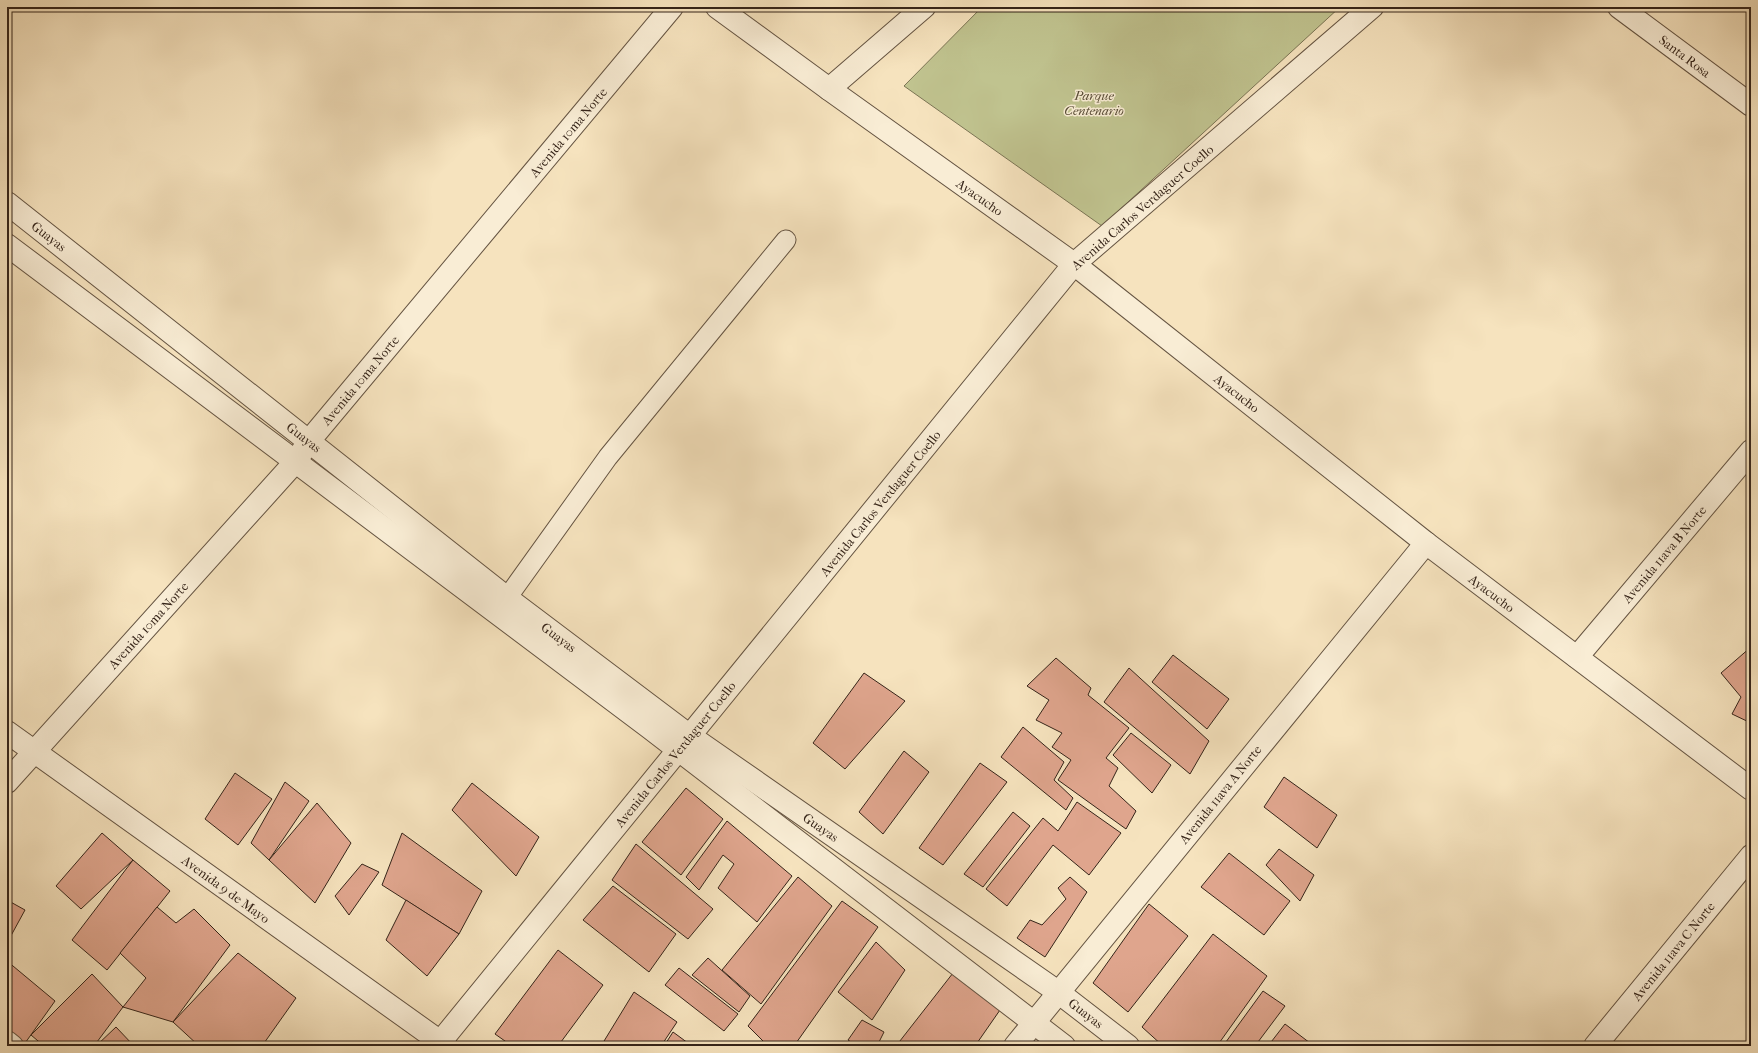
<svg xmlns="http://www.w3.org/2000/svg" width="1758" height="1053" font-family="'IM FELL French Canon',serif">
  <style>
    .green { fill: #c0c38f; stroke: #7a7454 }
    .building { fill: #dfa58d; stroke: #352419 }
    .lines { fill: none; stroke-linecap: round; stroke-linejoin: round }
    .service-casing { stroke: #655442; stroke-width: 21 }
    .minor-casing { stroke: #655442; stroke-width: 24 }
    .service { stroke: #f9edd5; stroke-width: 19 }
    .minor { stroke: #f9edd5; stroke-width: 22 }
    .labels { text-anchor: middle; stroke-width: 3; stroke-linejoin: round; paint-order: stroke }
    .street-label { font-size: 13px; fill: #352419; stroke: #f9edd5 }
    .park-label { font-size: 13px; font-style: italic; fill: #584c36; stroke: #f9edd5 }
  </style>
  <rect width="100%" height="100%" fill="#f6e3be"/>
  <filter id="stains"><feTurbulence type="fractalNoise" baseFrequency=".005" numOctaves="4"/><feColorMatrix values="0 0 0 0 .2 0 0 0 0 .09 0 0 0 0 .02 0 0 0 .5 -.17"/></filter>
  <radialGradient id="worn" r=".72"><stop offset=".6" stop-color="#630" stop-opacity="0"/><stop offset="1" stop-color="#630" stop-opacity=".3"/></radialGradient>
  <polygon class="green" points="982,7 1340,7 1102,226 904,86"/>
  <g class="building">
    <polygon points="1751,647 1751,723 1732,714 1741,697 1721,673"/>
    <polygon points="1173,655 1229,699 1207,729 1152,682"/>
    <polygon points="1056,658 1091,688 1088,695 1129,728 1106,758 1118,768 1109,786 1136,811 1126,829 1058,780 1071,760 1052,747 1062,733 1036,720 1049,700 1027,686"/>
    <polygon points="1129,668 1209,741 1190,774 1104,702"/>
    <polygon points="864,673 905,701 845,769 813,743"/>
    <polygon points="1023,727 1064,762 1054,780 1073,798 1066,810 1001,757"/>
    <polygon points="1131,733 1171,765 1152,793 1113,755"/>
    <polygon points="904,751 929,772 883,834 859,812"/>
    <polygon points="980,763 1007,782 943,865 919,848"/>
    <polygon points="235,773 272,799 238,845 205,819"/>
    <polygon points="1284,777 1337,815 1317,848 1264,807"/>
    <polygon points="285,782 309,801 269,860 251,843"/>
    <polygon points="472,783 539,837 516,876 452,810"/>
    <polygon points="686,788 723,819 681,875 642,842"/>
    <polygon points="1077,802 1121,833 1089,875 1053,845 1007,906 986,889 1043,818 1058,831"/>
    <polygon points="317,803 351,843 315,903 269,860"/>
    <polygon points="1013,812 1030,826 983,887 964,874"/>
    <polygon points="727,821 792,876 757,922 718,888 734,864 723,855 699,890 686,877"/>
    <polygon points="102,833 133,860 81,909 56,886"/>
    <polygon points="402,833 482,891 459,934 382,885"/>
    <polygon points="636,844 713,909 688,939 612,880"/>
    <polygon points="1279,849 1314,875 1300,901 1266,865"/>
    <polygon points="1229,853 1290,901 1264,935 1201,887"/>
    <polygon points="133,860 170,891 107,970 72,940"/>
    <polygon points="362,864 379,872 349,915 335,896"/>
    <polygon points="798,877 832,906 761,1004 722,970"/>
    <polygon points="1070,877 1087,892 1045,957 1017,938 1030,920 1042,925 1066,899 1058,888"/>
    <polygon points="613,886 676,934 649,972 583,920"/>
    <polygon points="7,900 25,910 7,943"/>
    <polygon points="406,900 459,934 427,976 386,940"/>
    <polygon points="842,901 878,927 794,1046 768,1046 748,1026"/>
    <polygon points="1149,904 1188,936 1128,1012 1093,983"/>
    <polygon points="157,907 176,923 194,909 230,945 173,1022 123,1007 146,978 120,953"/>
    <polygon points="1213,934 1267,976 1217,1046 1163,1046 1142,1027"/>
    <polygon points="876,942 905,970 872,1020 838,992"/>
    <polygon points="558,950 603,985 558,1046 512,1046 495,1034"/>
    <polygon points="238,953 296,998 262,1046 199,1046 173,1022"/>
    <polygon points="708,958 750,996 739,1012 692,975"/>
    <polygon points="7,961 55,1001 23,1046 7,1033"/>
    <polygon points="679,968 738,1014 724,1031 665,985"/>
    <polygon points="953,973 1000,1010 975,1046 896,1046"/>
    <polygon points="92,974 123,1007 94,1046 44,1046 31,1035"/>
    <polygon points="1263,991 1285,1006 1255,1046 1223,1046"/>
    <polygon points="634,992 677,1022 661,1046 601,1046"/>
    <polygon points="862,1020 884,1032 877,1046 857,1046 848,1040"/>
    <polygon points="1285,1024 1314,1046 1268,1046"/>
    <polygon points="116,1027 134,1046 96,1046"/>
    <polygon points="673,1032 692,1046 664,1046"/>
  </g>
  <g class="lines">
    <defs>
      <polyline id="service" points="507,598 608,457 786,240"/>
      <g id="minor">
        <polyline points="717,7 829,89 1074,264 1426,543 1751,789"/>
        <polyline points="1619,7 1751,105"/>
        <polyline points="829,89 924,7"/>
        <polyline points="7,203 507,598 690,736 1058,992 1128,1046"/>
        <polyline points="7,245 650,728 1064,1046"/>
        <polyline points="1577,657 1751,451"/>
        <polyline points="7,732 446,1046"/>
        <polyline points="7,782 296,461 309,441 672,7"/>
        <polyline points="7,1042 12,1046"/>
        <polyline points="437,1046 1074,264 1372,7"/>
        <polyline points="1015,1046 1426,543"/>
        <polyline points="1595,1046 1751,856"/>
      </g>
    </defs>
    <use href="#service" class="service-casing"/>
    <use href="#minor" class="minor-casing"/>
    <use href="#service" class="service"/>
    <use href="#minor" class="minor"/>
  </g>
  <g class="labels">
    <g class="street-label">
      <text transform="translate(1685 56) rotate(37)" y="5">Santa Rosa</text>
      <text transform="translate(568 132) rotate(-50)" y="5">Avenida 10ma Norte</text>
      <text transform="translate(980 197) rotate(35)" y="5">Ayacucho</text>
      <text transform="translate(1142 207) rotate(-41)" y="5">Avenida Carlos Verdaguer Coello</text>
      <text transform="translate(49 236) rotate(38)" y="5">Guayas</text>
      <text transform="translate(360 380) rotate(-50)" y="5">Avenida 10ma Norte</text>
      <text transform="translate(1237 393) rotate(38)" y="5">Ayacucho</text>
      <text transform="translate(304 437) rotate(38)" y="5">Guayas</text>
      <text transform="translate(880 503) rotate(-51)" y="5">Avenida Carlos Verdaguer Coello</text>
      <text transform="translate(1664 554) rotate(-50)" y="5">Avenida 11ava B Norte</text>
      <text transform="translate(1492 593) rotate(37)" y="5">Ayacucho</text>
      <text transform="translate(148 625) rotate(-48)" y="5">Avenida 10ma Norte</text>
      <text transform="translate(559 637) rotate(37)" y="5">Guayas</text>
      <text transform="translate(675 754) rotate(-51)" y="5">Avenida Carlos Verdaguer Coello</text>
      <text transform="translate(1220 794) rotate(-51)" y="5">Avenida 11ava A Norte</text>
      <text transform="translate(821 827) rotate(35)" y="5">Guayas</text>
      <text transform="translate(226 889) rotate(36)" y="5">Avenida 9 de Mayo</text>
      <text transform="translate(1673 951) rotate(-51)" y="5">Avenida 11ava C Norte</text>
      <text transform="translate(1086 1013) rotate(38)" y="5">Guayas</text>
    </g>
    <g class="park-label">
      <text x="1094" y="100">Parque<tspan x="1094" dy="15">Centenario</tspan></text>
    </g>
  </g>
  <rect width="1758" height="1053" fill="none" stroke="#f6e3be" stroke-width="24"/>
  <rect x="8" y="8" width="1742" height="1037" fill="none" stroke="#352419" stroke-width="2"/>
  <rect x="12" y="12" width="1734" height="1029" fill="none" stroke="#352419"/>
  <rect width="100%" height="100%" filter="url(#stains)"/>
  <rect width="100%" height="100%" fill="url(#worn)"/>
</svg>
